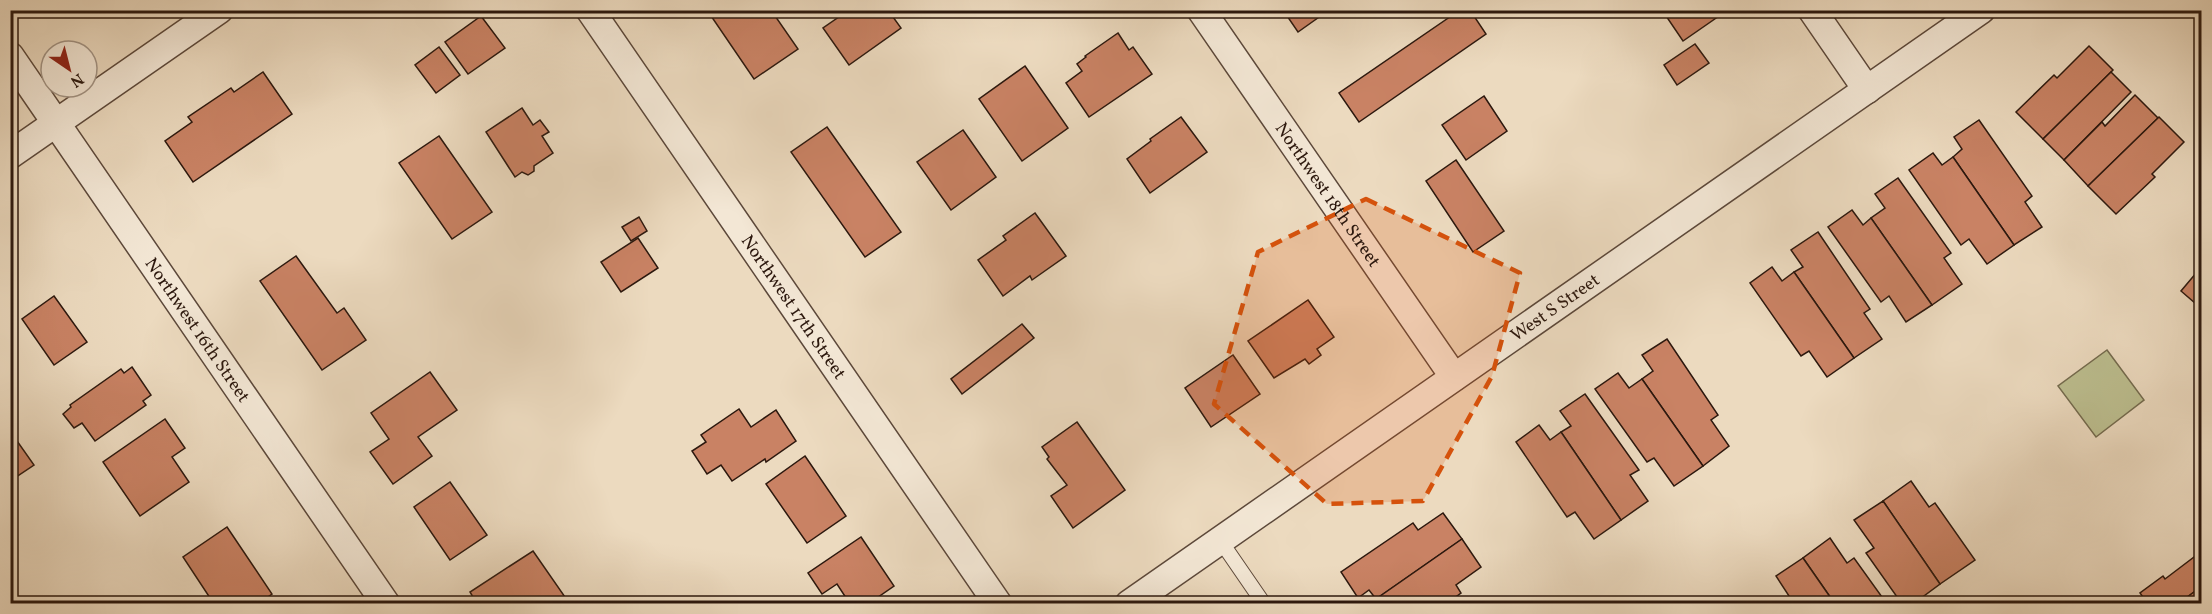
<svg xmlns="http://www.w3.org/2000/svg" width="2212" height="614" font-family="Vollkorn,serif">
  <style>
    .green { fill: #bcbe8f; stroke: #746b4e; stroke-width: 1.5 }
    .building { fill: #c98264; stroke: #2c180e; stroke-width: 1.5 }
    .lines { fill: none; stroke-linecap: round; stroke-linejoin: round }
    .service-casing { stroke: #5c483a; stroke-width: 16 }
    .minor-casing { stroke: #5c483a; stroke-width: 30 }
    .service { stroke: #f3e7d5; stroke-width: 14 }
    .minor { stroke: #f3e7d5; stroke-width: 27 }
    .marked { fill: #d5520c; fill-opacity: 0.2; stroke: #d5520c; stroke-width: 4.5; stroke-dasharray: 12 8; stroke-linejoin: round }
    .labels { text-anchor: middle; stroke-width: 6; stroke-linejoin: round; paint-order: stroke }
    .street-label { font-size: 18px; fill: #2c180e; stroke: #f3e7d5 }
  </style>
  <rect width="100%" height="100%" fill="#ecdabf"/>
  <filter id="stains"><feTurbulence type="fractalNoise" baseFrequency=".00333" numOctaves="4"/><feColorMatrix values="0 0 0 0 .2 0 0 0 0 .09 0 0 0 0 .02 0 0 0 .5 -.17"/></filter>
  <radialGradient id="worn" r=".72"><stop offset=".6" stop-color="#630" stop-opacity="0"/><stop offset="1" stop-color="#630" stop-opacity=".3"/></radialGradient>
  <polygon class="green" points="2107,350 2144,400 2096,437 2058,386"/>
  <g class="building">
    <polygon points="707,10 771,10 798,49 754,79"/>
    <polygon points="849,10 888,10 901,28 849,65 823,28"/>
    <polygon points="1283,10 1329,10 1298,32"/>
    <polygon points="1460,10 1470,10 1486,34 1359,122 1339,93"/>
    <polygon points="1662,10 1716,10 1719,16 1683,41"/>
    <polygon points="481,16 505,48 468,74 445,42"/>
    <polygon points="1118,33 1129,50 1133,47 1152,74 1089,117 1066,83 1082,71 1077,64 1086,57 1085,56"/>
    <polygon points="1695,44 1709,63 1677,85 1664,65"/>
    <polygon points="2089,46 2113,70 2043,139 2016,112 2054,75 2057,78"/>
    <polygon points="439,47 460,75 436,93 415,65"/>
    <polygon points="1025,66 1068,128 1022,161 979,99"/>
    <polygon points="263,72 292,114 193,182 165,141 192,122 188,117 231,88 234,92"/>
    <polygon points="2111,72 2131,92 2064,160 2043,139"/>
    <polygon points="2135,95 2158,118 2088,186 2064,160 2102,122 2105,126"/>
    <polygon points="1484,96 1507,131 1466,160 1442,125"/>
    <polygon points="522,108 533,125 540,120 549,132 542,136 553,153 534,166 534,171 528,175 522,172 515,177 486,132"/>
    <polygon points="1181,117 1207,152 1150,193 1127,159 1151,141 1150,139"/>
    <polygon points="2159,117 2184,142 2152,174 2155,177 2116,214 2088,186"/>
    <polygon points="1979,120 2032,196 2025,202 2042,227 2014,245 1953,157 1962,149 1954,137"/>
    <polygon points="827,127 901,232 865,257 791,152"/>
    <polygon points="963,130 996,177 951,210 917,162"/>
    <polygon points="439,136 492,212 452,239 399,163"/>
    <polygon points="1933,153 1942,165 1953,157 2014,245 1987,264 1969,239 1961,245 1909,170"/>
    <polygon points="1456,160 1504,231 1473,252 1426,181"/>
    <polygon points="1898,178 1951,253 1944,258 1962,284 1932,305 1871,218 1885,208 1875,194"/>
    <polygon points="1852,210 1863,225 1871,218 1932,305 1906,322 1889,296 1881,302 1828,227"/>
    <polygon points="1035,213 1066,256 1032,280 1030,276 1003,296 978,260 1006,240 1003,236"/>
    <polygon points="639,217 647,231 631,241 622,227"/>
    <polygon points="1818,232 1870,309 1864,313 1882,339 1854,358 1794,272 1803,267 1791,250"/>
    <polygon points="638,238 658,268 621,292 601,262"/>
    <polygon points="296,256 337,313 344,308 366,340 322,370 260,281"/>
    <polygon points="2202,266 2202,309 2181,291"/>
    <polygon points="1772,267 1782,281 1794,272 1854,358 1827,377 1809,351 1801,356 1750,283"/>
    <polygon points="54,296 87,342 54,365 22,319"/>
    <polygon points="1308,300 1334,337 1317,349 1321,355 1309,364 1305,359 1274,378 1248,341"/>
    <polygon points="1022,324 1034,338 962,394 951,379"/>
    <polygon points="1667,339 1718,415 1711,420 1729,446 1703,466 1642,379 1653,371 1642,355"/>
    <polygon points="1233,355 1260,394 1211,427 1185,388"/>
    <polygon points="132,367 151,395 143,401 146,405 95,441 82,423 74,428 63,414 71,407 70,405 121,369 124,373"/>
    <polygon points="430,372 457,410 418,437 432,456 393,484 370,452 389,439 371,413"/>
    <polygon points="1618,373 1629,388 1642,379 1703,466 1674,486 1654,458 1647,462 1595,389"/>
    <polygon points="1585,394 1639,470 1630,475 1648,501 1621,520 1561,432 1571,426 1560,411"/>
    <polygon points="739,409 751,427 776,410 796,441 766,462 765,459 732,481 721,465 707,474 692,451 706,442 701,435"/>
    <polygon points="165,419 185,448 172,457 189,482 140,516 103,462"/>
    <polygon points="1077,422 1125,490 1073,528 1051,496 1067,485 1047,459 1049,457 1042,447"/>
    <polygon points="1539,425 1550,440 1561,432 1621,520 1594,539 1575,512 1567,517 1516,442"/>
    <polygon points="10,431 34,465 10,481"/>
    <polygon points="805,456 846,516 807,543 766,484"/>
    <polygon points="1911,481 1929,507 1935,503 1975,560 1940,584 1883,501"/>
    <polygon points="450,482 487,535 450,560 414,507"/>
    <polygon points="1883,501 1940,584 1913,604 1902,604 1866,553 1874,548 1854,520"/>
    <polygon points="1443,513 1462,539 1376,599 1369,590 1358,598 1341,572 1413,523 1418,530"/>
    <polygon points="227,527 272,594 268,597 272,604 214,604 183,557"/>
    <polygon points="861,537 894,586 868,604 850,604 837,584 822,594 808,573"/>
    <polygon points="1830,538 1847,563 1854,558 1887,604 1835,604 1803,558"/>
    <polygon points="1462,539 1481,567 1456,585 1461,593 1446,604 1379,604 1376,599"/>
    <polygon points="533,551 565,597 556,604 477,604 470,592"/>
    <polygon points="2202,551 2202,586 2178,604 2148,604 2140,593 2163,576 2165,579"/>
    <polygon points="1803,558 1835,604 1790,604 1793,602 1776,576"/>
    <polygon points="2202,586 2202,604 2178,604"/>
  </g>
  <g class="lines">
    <defs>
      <polyline id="service" points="1220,540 1264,604"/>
      <g id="minor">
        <path id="s1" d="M590,10L998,604"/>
        <path id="s2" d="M1201,10L1454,377"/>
        <polyline points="1812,10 1867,90"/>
        <path id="s3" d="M10,56L386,604"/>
        <polyline points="10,155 219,10"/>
        <path id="s4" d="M1129,604L1981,10"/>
      </g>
    </defs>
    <use href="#service" class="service-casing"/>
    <use href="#minor" class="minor-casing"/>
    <use href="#service" class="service"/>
    <use href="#minor" class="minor"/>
  </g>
  <path class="marked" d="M1366,199L1520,273L1492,376L1423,501L1327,504L1214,404L1258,252Z"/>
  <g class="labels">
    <g class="street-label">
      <text dy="6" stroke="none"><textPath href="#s2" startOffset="224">Northwest 18th Street</textPath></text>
      <text dy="6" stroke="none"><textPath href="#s1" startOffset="360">Northwest 17th Street</textPath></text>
      <text dy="6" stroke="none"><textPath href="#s4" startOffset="519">West S Street</textPath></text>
      <text dy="6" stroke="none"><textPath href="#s3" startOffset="332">Northwest 16th Street</textPath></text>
    </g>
  </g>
  <rect width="2212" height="614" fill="none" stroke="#ecdabf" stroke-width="36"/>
  <rect x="12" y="12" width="2188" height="590" fill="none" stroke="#2c180e" stroke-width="3"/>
  <rect x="18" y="18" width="2176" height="578" fill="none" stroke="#2c180e" stroke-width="1.5"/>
  <g transform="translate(69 69) rotate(145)"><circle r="28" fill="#f3e7d5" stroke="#a39485" stroke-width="1.5"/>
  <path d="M0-4.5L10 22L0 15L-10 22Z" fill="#8f2418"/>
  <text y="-9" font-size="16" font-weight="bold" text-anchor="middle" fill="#2c180e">N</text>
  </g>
  <rect width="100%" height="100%" filter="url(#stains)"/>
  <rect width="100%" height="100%" fill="url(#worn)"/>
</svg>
